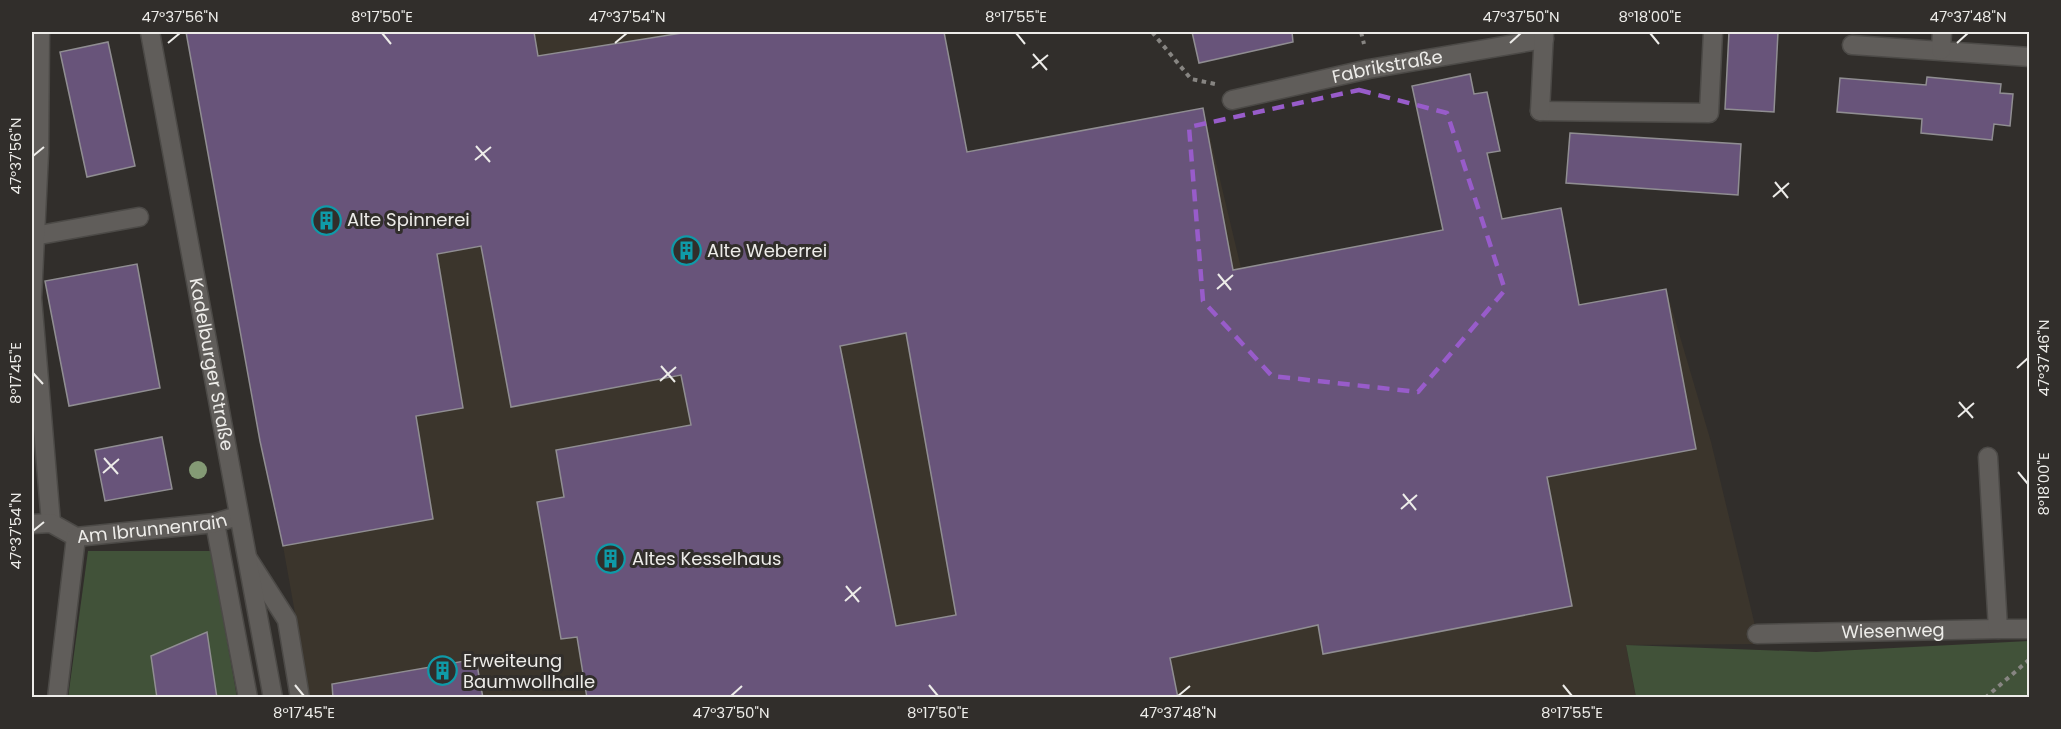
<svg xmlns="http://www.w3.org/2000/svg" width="2061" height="729" font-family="Poppins,sans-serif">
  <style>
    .built { fill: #3b352c }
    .green { fill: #415239 }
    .building { fill: #68547a; stroke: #908e92; stroke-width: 1.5; fill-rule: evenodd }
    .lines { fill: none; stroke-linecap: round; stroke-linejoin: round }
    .lane-casing { stroke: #4c4a47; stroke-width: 21 }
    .street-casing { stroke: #4c4a47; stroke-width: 21 }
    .secondary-casing { stroke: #4c4a47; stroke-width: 21 }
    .path { stroke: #878582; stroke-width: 4; stroke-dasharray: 4.5 4.5; stroke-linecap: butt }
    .lane { stroke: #605d5a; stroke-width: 18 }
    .street { stroke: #605d5a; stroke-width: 18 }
    .secondary { stroke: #605d5a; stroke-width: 18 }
    .tree { fill: #849a75 }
    .marked { fill: none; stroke: #985cca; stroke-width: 4.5; stroke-dasharray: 12 8; stroke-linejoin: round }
    .ticks { fill: none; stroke: #edece9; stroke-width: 2 }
    .labels { text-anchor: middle; stroke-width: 6; stroke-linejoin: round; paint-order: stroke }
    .street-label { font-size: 18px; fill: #edece9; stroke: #312e2b }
    .poi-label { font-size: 18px; fill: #edece9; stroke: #312e2b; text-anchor: start }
    .neatline { fill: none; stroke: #edece9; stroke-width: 2 }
    .ticks-label { font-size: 15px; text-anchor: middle; fill: #edece9 }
  </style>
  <rect width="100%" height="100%" fill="#312e2b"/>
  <polygon class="built" points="186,32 944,32 967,152 1203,108 1241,268 1561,208 1579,305 1666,289 1711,442 1757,634 1763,644 1626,645 1636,698 310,697 283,546 260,441"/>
  <g class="green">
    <polygon points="88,551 211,551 237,697 68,698"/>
    <polygon points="2029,641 2029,698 1636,697 1626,645 1816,652"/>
  </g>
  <g class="building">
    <path d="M186,32H534L538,56L688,32H944L967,152L1203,108L1233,270L1443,230L1412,86L1470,74L1474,94L1487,92L1500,151L1487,153L1502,219L1561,208L1579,305L1666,289L1696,449L1547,477L1572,606L1323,654L1318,625L1170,658L1178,698H587L577,637L561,639L537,502L564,497L556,450L691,425L681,375L511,407L481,246L437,254L463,408L416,416L433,519L283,546L260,441ZM906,333L956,615L896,626L840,346Z"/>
    <polygon points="1192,32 1292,32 1293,42 1199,63"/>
    <polygon points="1729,32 1778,32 1774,112 1725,109"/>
    <polygon points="108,42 135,166 87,177 60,52"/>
    <polygon points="1927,77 2001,84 2000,93 2013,94 2010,126 1994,124 1992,140 1921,133 1922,119 1837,112 1840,78 1926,85"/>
    <polygon points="1570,133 1741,144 1738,195 1566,183"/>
    <polygon points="137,264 160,388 69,406 45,281"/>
    <polygon points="162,437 172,489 105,501 95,450"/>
    <polygon points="207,632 217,698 157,698 151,656"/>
    <polygon points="476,659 483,698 333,698 332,684"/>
  </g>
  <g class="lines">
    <defs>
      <g id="lane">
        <polyline points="1540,111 1709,113 1713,32"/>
        <polyline points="34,236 139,217"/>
        <polyline points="215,523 248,698"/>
        <polyline points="248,559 287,620 300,698"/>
        <path id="s1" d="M1757,634L1998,629"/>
      </g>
      <g id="street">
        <polyline points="40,32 39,153 32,298 51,523"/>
        <polyline points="1852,45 2030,57"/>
        <polyline points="1941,50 1942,32"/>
        <path id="s2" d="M1232,100L1369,69L1544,39"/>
        <polyline points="1540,111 1544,32"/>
        <polyline points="1988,457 1998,629 2030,629"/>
        <path id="s3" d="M32,524L51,523L76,537L215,523L238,516"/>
        <polyline points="57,698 76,537"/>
      </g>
      <g id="secondary">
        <path id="s4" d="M150,32L273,698"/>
      </g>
    </defs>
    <use href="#lane" class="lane-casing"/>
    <use href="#street" class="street-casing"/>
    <use href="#secondary" class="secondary-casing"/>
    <g class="path">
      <polyline points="1152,32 1191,79 1215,84"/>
      <polyline points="1361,32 1364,44"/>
      <polyline points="1985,698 2030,659"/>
    </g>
    <use href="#lane" class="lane"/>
    <use href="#street" class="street"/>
    <use href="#secondary" class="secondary"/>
  </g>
  <circle class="tree" cx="198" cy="470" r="9"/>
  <path class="marked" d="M1359,90L1447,113L1505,290L1418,392L1272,376L1203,301L1189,127Z"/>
  <path class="ticks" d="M382,33L391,44M1016,33L1025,44M1650,33L1659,44M168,43L180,33M615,43L627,33M1510,43L1521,33M1957,43L1968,33M1033,54L1047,70M1032,68L1048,55M476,146L490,162M33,156L44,147M475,160L491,147M1775,182L1788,198M1773,197L1789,183M1218,274L1231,290M1217,289L1233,275M661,366L675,382M2017,368L2028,358M33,373L43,384M660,381L676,367M1959,402L1973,418M1958,417L1974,403M104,458L118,474M2018,472L2028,484M103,473L119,459M1403,494L1416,510M1401,509L1417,495M33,531L44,522M846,586L859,602M845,601L861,587M295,685L304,696M929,685L938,696M1563,685L1572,696M731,696L742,686M1178,696L1190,686"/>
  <defs>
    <symbol id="building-ring" viewBox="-11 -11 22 22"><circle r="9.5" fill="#312e2b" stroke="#0f9aa8" stroke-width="1.5"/><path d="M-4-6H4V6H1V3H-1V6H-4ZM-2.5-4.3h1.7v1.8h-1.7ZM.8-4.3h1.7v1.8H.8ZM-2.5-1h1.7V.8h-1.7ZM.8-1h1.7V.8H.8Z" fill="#0f9aa8"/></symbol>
  </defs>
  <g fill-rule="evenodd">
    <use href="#building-ring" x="310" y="204" width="33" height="33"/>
    <use href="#building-ring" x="670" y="234" width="33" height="33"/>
    <use href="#building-ring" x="594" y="542" width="33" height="33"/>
    <use href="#building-ring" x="426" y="654" width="33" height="33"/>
  </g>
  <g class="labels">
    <g class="street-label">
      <text dy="6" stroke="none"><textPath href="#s2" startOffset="159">Fabrikstraße</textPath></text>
      <text dy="6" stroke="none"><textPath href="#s4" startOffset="338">Kadelburger Straße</textPath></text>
      <text dy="6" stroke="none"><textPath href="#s3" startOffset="124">Am Ibrunnenrain</textPath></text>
      <text dy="6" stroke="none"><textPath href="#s1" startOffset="136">Wiesenweg</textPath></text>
    </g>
    <g class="poi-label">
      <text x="347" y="226">Alte Spinnerei</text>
      <text x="707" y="257">Alte Weberrei</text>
      <text x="632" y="565">Altes Kesselhaus</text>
      <text x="463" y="667">Erweiteung<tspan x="463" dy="21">Baumwollhalle</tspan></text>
    </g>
  </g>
  <rect width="2061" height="729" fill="none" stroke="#312e2b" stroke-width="66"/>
  <rect x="33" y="33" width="1995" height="663" class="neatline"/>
  <g class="ticks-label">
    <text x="180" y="22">47°37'56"N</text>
    <text x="382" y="22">8°17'50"E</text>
    <text x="627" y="22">47°37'54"N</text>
    <text x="1016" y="22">8°17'55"E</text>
    <text x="1521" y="22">47°37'50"N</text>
    <text x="1650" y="22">8°18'00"E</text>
    <text x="1968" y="22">47°37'48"N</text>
    <text transform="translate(16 156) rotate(-90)" y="5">47°37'56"N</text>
    <text transform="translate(2044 358) rotate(-90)" y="5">47°37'46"N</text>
    <text transform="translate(16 373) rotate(-90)" y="5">8°17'45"E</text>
    <text transform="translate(2044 484) rotate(-90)" y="5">8°18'00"E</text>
    <text transform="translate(16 531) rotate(-90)" y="5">47°37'54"N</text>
    <text x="304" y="718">8°17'45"E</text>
    <text x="731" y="718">47°37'50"N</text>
    <text x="938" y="718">8°17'50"E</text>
    <text x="1178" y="718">47°37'48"N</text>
    <text x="1572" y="718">8°17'55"E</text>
  </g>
</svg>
